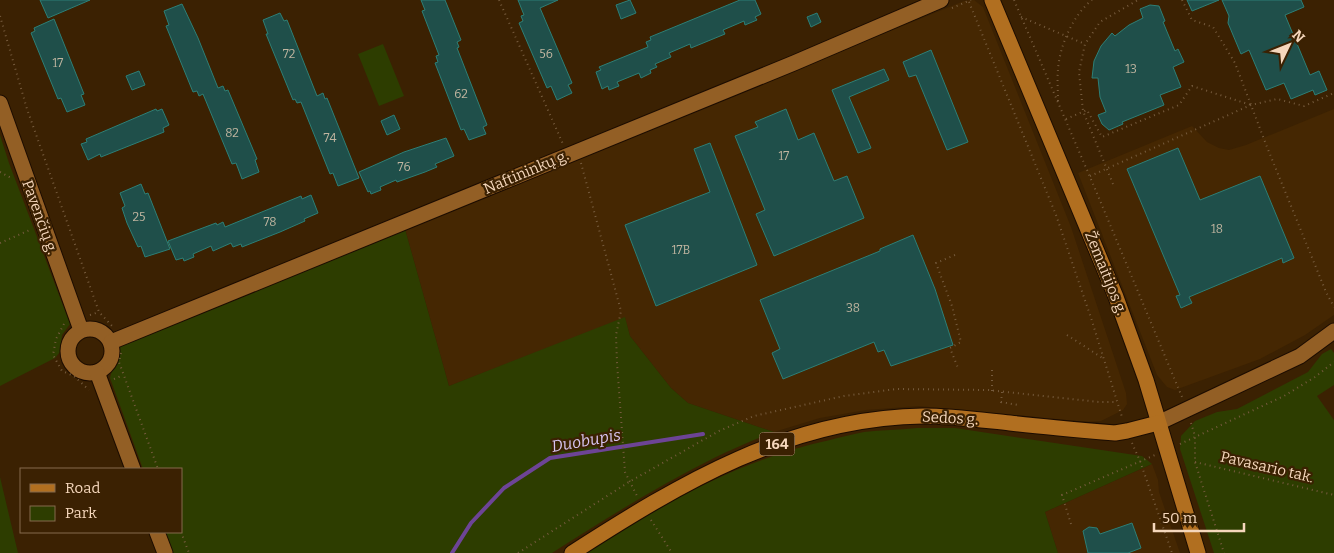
<svg xmlns="http://www.w3.org/2000/svg" width="1334" height="553" font-family="Bitter,serif">
  <style>
    .built { fill: #452702 }
    .green { fill: #2d3d00 }
    .lines { fill: none; stroke-linecap: round; stroke-linejoin: round }
    .stream { stroke: #6d4496; stroke-width: 4 }
    .building { fill: #1f4f4a; stroke: #2d7f76 }
    .minor-casing { stroke: #1c0c00; stroke-width: 17 }
    .major-casing { stroke: #1c0c00; stroke-width: 17 }
    .path { stroke: #765b3d; stroke-width: 2; stroke-dasharray: 1 4; stroke-linecap: butt }
    .minor { stroke: #935f25; stroke-width: 15 }
    .major { stroke: #b16f20; stroke-width: 15 }
    .labels { text-anchor: middle; stroke-width: 4.5; stroke-linejoin: round; paint-order: stroke }
    .number-label { font-size: 12px; fill: #c0b5a0 }
    .shield { fill: #3b2102; stroke: #bda084; stroke-width: 1 }
    .shield-label { font-size: 14px; font-weight: bold; fill: #f5d7bc }
    .street-label { font-size: 15px; fill: #f5d7bc; stroke: #3b2102 }
    .water-label { font-size: 16px; font-style: italic; fill: #d8c4f1; stroke: #3b2102 }
  </style>
  <rect width="100%" height="100%" fill="#3b2102"/>
  <g class="built">
    <polygon points="974,0 983,7 1071,227 1126,393 1127,404 1123,410 1101,421 1080,422 919,406 866,410 820,418 774,432 688,403 671,388 630,336 625,318 449,386 405,229 836,53 964,1"/>
    <polygon points="1334,109 1334,315 1305,335 1260,359 1175,390 1167,387 1157,375 1078,173 1192,126 1207,142 1219,148 1229,150 1246,145"/>
    <polygon points="1152,464 1158,480 1159,492 1180,553 1058,553 1045,512"/>
  </g>
  <g class="green">
    <polygon points="383,44 404,96 379,106 358,54"/>
    <polygon points="0,135 9,163 70,324 62,335 60,352 55,358 0,386"/>
    <path d="M405,229L449,386L625,317L630,336L671,388L688,403L774,432C754,440 734,448 714,458C658,486 605,519 552,553H173L165,532H181V469H143L110,378L117,350L126,341Z"/>
    <polygon points="1331,349 1334,353 1334,385 1317,396 1334,420 1334,553 1214,553 1180,449 1181,436 1195,421 1217,412 1237,409 1308,372 1322,354"/>
    <path d="M917,428H955L1142,456L1152,464L1045,512L1058,553H587C662,503 742,459 830,440C841,437 853,434 864,432C881,430 899,430 917,428Z"/>
    <polygon points="0,477 18,553 0,553"/>
  </g>
  <g class="lines">
    <polyline class="stream" points="452,553 471,523 504,488 550,458 703,434"/>
  </g>
  <g class="building">
    <polygon points="40,0 90,0 48,18"/>
    <polygon points="421,0 445,0 461,40 457,42 459,47 457,48 487,125 483,127 486,134 469,140 464,129 461,130 435,63 438,62 436,56 439,55 422,11 425,10"/>
    <polygon points="518,0 558,0 540,8 572,83 568,85 572,93 557,100 551,86 547,88 519,23 523,21 521,16 524,15"/>
    <polygon points="630,0 636,13 621,19 616,5"/>
    <polygon points="740,0 755,0 761,14 755,17 757,20 745,25 744,21 723,30 725,34 691,48 690,44 669,53 671,57 655,64 657,67 650,70 651,73 641,78 639,73 617,82 619,86 609,90 608,86 602,89 596,72 601,70 599,67 648,47 646,42 651,40 650,37"/>
    <polygon points="1187,0 1219,0 1192,11"/>
    <polygon points="1222,0 1301,0 1304,7 1285,15 1310,75 1319,71 1327,90 1315,95 1313,90 1291,99 1284,83 1266,90 1249,50 1241,54 1228,23 1229,16"/>
    <polygon points="182,4 198,38 218,88 223,86 225,91 228,90 257,159 255,160 259,172 242,179 236,163 232,164 203,94 199,96 197,91 193,92 166,26 169,25 164,11"/>
    <polygon points="1150,5 1159,6 1165,21 1163,22 1175,51 1178,49 1184,62 1173,67 1181,87 1160,95 1164,105 1122,122 1123,124 1109,130 1102,124 1098,115 1106,112 1100,97 1098,78 1092,78 1094,61 1101,46 1112,33 1115,36 1129,25 1143,18 1140,9"/>
    <polygon points="280,13 284,21 287,20 317,96 323,93 325,99 327,98 359,178 338,186 333,173 330,174 301,102 297,103 295,99 293,100 266,34 268,34 263,20"/>
    <polygon points="817,13 821,22 811,27 807,17"/>
    <polygon points="54,19 84,94 81,95 85,105 67,112 61,98 58,99 31,33 35,31 34,28"/>
    <polygon points="931,50 968,142 947,150 916,75 909,77 903,62"/>
    <polygon points="884,69 889,80 849,97 871,148 858,153 832,90"/>
    <polygon points="139,71 145,85 132,90 126,76"/>
    <polygon points="156,109 157,111 162,109 169,125 163,128 164,132 101,157 100,154 88,160 81,144 87,142 86,139"/>
    <polygon points="786,109 798,140 814,133 834,181 847,176 864,218 774,256 756,214 765,210 735,136 758,127 755,122"/>
    <polygon points="394,115 400,129 387,135 381,121"/>
    <polygon points="446,138 454,156 435,164 437,167 425,172 397,182 396,180 380,187 381,190 371,194 370,191 368,192 359,172 404,152"/>
    <polygon points="710,143 757,265 656,306 625,225 710,192 694,149"/>
    <polygon points="1178,148 1200,200 1260,176 1294,258 1283,263 1282,258 1189,297 1192,303 1181,308 1176,296 1180,295 1127,169"/>
    <polygon points="141,184 145,194 148,193 170,249 145,257 141,246 138,247 127,223 122,208 125,206 120,193"/>
    <polygon points="311,195 318,213 304,219 305,221 280,232 242,247 241,244 233,247 231,243 213,251 211,246 193,254 194,257 184,261 183,258 176,260 168,241 216,223 217,225 223,222 225,227 301,196 302,199"/>
    <polygon points="913,235 935,289 953,345 891,366 884,350 878,352 874,342 783,379 772,353 780,349 760,300 880,251 880,249"/>
    <polygon points="1132,523 1141,548 1128,553 1088,553 1083,531 1089,527 1097,528 1100,534"/>
  </g>
  <g class="lines">
    <defs>
      <g id="minor">
        <polyline points="0,103 81,330"/>
        <circle cx="90" cy="351" r="22"/>
        <polyline points="111,342 794,63 941,0"/>
        <polyline points="97,372 133,469"/>
        <polyline points="1158,423 1300,356 1334,331"/>
        <polyline points="157,532 165,553"/>
      </g>
      <g id="major">
        <polyline points="992,0 1116,297 1146,380 1198,553"/>
        <path d="M572,553C681,483 789,418 923,416C952,416 981,420 1010,423C1045,427 1080,430 1115,433L1127,431L1158,423"/>
      </g>
    </defs>
    <use href="#minor" class="minor-casing"/>
    <use href="#major" class="major-casing"/>
    <g class="path">
      <polyline points="499,0 563,144"/>
      <polyline points="1014,0 1096,191 1182,397"/>
      <polyline points="1182,0 1192,20 1213,27 1235,63 1267,147 1326,292 1334,307"/>
      <polyline points="969,2 1056,215 1091,318 1122,417"/>
      <polyline points="952,8 971,0"/>
      <polyline points="0,16 27,109 99,312 113,327"/>
      <polyline points="1021,17 1085,44"/>
      <path d="M1058,101C1058,90 1057,79 1058,69C1060,45 1073,15 1092,0"/>
      <polyline points="1066,119 1087,110 1102,137 1179,105 1192,86 1251,105"/>
      <polyline points="581,163 621,311 616,335 617,363 625,472 637,496"/>
      <polyline points="0,172 13,179"/>
      <polyline points="1090,176 1251,105 1277,99 1304,106 1334,93"/>
      <polyline points="1113,184 1083,111 1079,72 1085,44 1100,22 1138,0"/>
      <polyline points="0,243 32,229"/>
      <polyline points="955,255 936,263 952,306 961,342 950,348 958,368"/>
      <polyline points="90,315 99,312"/>
      <polyline points="64,324 56,339 53,355 62,371 74,376 89,390"/>
      <polyline points="1067,335 1104,359"/>
      <polyline points="121,353 119,362 158,469"/>
      <polyline points="114,379 123,375"/>
      <polyline points="992,391 992,366"/>
      <polyline points="1002,392 1001,402 1018,405"/>
      <polyline points="1191,423 1195,436 1195,462 1224,553"/>
      <polyline points="1132,443 1140,461 1172,553"/>
      <polyline points="1180,444 1284,396 1315,377 1334,362"/>
      <polyline points="1195,462 1334,495"/>
      <polyline points="651,520 672,553"/>
      <polyline points="1071,524 1062,495 1155,455"/>
      <polyline points="181,532 189,553"/>
      <polyline points="518,553 629,482 719,431 754,416 844,396 896,389 988,390 1099,402 1117,402"/>
    </g>
    <use href="#minor" class="minor"/>
    <use href="#major" class="major"/>
  </g>
  <g class="labels">
    <g class="number-label">
      <text x="289" y="58">72</text>
      <text x="546" y="58">56</text>
      <text x="58" y="67">17</text>
      <text x="1131" y="73">13</text>
      <text x="461" y="98">62</text>
      <text x="232" y="137">82</text>
      <text x="330" y="142">74</text>
      <text x="784" y="160">17</text>
      <text x="404" y="171">76</text>
      <text x="139" y="221">25</text>
      <text x="270" y="226">78</text>
      <text x="1217" y="233">18</text>
      <text x="681" y="254">17B</text>
      <text x="853" y="312">38</text>
    </g>
    <rect class="shield" x="759.5" y="432.5" width="35" height="23" rx="4"/>
    <g class="shield-label">
      <text x="777" y="449">164</text>
    </g>
    <g class="street-label">
      <text transform="translate(526 172) rotate(-23)" y="5">Naftininkų g.</text>
      <text transform="translate(40 217) rotate(70)" y="5">Pavenčių g.</text>
      <text transform="translate(1106 273) rotate(68)" y="5">Žemaitijos g.</text>
      <text transform="translate(950 418) rotate(3)" y="5">Sedos g.</text>
      <text transform="translate(1267 467) rotate(13)" y="5">Pavasario tak.</text>
    </g>
    <g class="water-label">
      <text transform="translate(586 440) rotate(-10)" y="6">Duobupis</text>
    </g>
  </g>
  <rect x="20" y="468" width="162" height="65" fill="#3b2102" stroke="#856a4c"/>
  <rect x="30" y="484" width="25" height="8" fill="#b16f20" stroke="#856a4c"/>
  <text x="65" y="493" font-size="15" fill="#f5d7bc">Road</text>
  <rect x="30" y="506" width="25" height="15" fill="#2d3d00" stroke="#856a4c"/>
  <text x="65" y="518" font-size="15" fill="#f5d7bc">Park</text>
  <g transform="translate(1289 45) rotate(47)" stroke="#3b2102" stroke-width="4" paint-order="stroke">
  <path d="M0-4L9 19L0 12L-9 19Z" fill="#f5d7bc"/>
  <text y="-8" font-size="14" font-weight="bold" text-anchor="middle" fill="#f5d7bc">N</text>
  </g>
  <path d="M1154 523v8h90v-8" fill="none" stroke="#f5d7bc" stroke-width="2.5"/>
  <text x="1162" y="523" font-size="15" fill="#f5d7bc" stroke="#3b2102" stroke-width="4" paint-order="stroke">50 m</text>
</svg>
